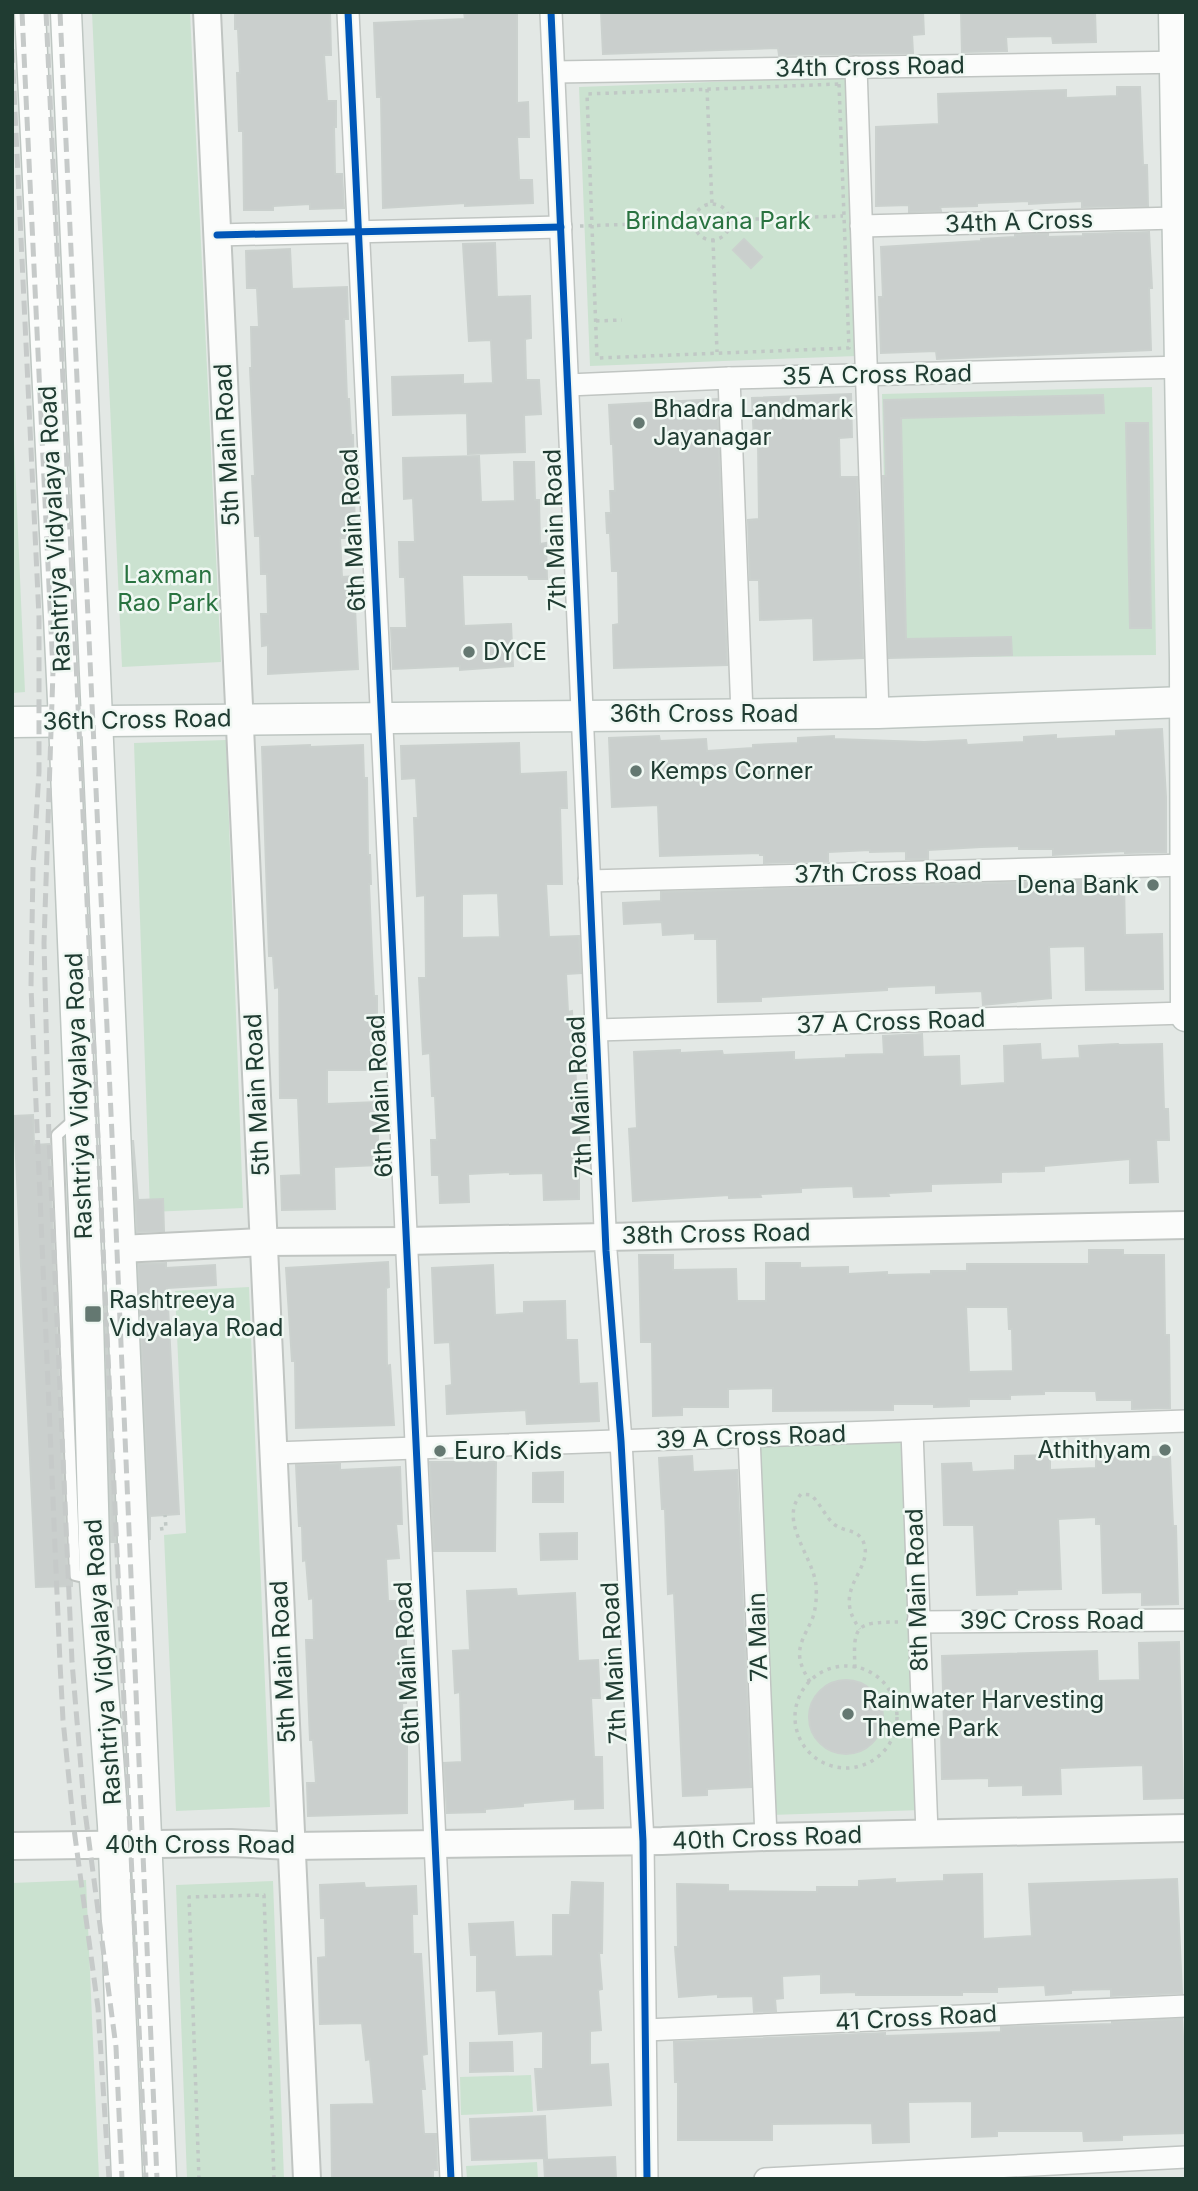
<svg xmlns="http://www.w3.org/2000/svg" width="1198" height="2191" font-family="Inter,sans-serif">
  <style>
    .green { fill: #cbe2d0 }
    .building { fill: #cacfcd; stroke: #cbd1ce; stroke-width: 2; fill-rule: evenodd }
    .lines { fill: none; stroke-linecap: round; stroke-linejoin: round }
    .service-casing { stroke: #c0c5c2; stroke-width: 14 }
    .minor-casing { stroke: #c0c5c2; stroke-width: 24 }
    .tertiary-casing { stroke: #c0c5c2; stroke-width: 30 }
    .secondary-casing { stroke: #bec6c2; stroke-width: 33 }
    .path { stroke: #c0c8c5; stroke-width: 3.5; stroke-dasharray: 3.5 5; stroke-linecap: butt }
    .service { stroke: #fbfcfb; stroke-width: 10 }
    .minor { stroke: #fbfcfb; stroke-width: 21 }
    .tertiary { stroke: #fbfcfb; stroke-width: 26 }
    .secondary { stroke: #fbfcfb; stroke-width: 30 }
    .rail { stroke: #c6cac9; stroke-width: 5; stroke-dasharray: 14 7; stroke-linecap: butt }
    .cycleway-casing { stroke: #f0f8f3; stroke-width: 11 }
    .cycleway { stroke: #0057b8; stroke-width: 7 }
    .poi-dot { fill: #647871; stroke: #f0f8f3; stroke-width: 2.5 }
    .labels { text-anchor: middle; stroke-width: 5; stroke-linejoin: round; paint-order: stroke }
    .street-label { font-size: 24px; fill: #203c32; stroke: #f0f8f3 }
    .park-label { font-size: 24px; fill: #297340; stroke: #f0f8f3 }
    .poi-label { font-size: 24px; fill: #203c32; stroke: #f0f8f3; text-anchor: start }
  </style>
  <rect width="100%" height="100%" fill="#e3e8e5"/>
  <g class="green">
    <polygon points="92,12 190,12 221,662 122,667"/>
    <polygon points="847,77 857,356 590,366 579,87"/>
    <polygon points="1152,387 1156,655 888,658 882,394"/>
    <polygon points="12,395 25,692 12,693"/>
    <polygon points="226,740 243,1208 150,1212 134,743"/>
    <polygon points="249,1287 270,1807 176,1811 164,1535 186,1533 175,1291"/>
    <polygon points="908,1440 922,1810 771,1815 757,1446"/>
    <polygon points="86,1880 99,2179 12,2179 12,1883"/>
    <polygon points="273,1881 284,2179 187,2179 176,1885"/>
    <polygon points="531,2075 533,2112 461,2115 460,2077"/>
    <polygon points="537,2162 538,2179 467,2179 466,2166"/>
  </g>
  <g class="building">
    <polygon points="235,12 330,12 331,55 324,55 327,101 336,101 336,127 334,127 335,174 342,174 344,208 310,209 310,204 273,206 273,210 244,210 243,131 239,131 237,73 240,73 238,29 235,29"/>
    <polygon points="464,12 517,12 517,103 528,102 529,137 517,137 519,180 532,180 533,203 465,206 465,203 383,208 381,97 377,97 374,23 465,19"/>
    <polygon points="601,12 923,12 924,34 912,35 913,53 779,55 778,48 603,54"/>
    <polygon points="961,12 1095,12 1096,42 1053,43 1052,36 1006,37 1007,51 962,52"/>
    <polygon points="1117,87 1140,87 1143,165 1147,165 1148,206 1082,207 1082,201 1029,204 1029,201 977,203 977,206 940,207 941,211 909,212 909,205 876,206 876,127 939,124 938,94 1066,90 1066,98 1117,96"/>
    <polygon points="1149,232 1152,288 1149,288 1151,350 937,359 936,351 881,353 879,297 883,297 881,247 981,241 981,239 1015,237 1015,235 1048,234 1048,237 1083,236 1083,234"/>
    <polygon points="744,239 762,257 751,268 733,250"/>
    <polygon points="495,243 497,297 530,296 531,338 525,339 526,380 539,380 541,414 524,415 525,452 468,454 467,413 393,415 392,377 463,375 463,384 493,383 491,340 469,341 463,244"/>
    <polygon points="290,249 292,289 347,287 348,319 344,319 347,399 349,399 351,435 353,435 355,538 340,538 342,577 356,576 358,608 355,608 358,669 268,674 268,645 262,646 261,614 268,614 267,574 261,574 260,536 255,536 252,476 255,476 250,368 252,368 251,327 259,327 257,288 247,288 246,251"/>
    <polygon points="851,394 852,437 839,438 840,477 857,477 863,658 814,660 813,618 760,620 759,580 750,580 748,520 759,519 758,442 754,442 752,398"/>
    <polygon points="1103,395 1104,413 901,418 906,639 1011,637 1012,655 889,658 883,476 886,476 884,400"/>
    <polygon points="717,399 727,665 614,668 613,625 619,624 618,571 612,571 610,533 607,533 606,513 611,513 610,491 615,491 613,444 611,444 609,405"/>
    <polygon points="1126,423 1148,423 1151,628 1130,628"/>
    <polygon points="479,456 481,502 515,501 514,462 534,462 535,500 539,500 540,544 546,543 547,579 529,579 528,575 462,575 464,626 511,624 513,666 460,670 460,666 393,669 391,628 407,628 405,577 400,577 399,542 415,542 413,498 404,499 403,458"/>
    <polygon points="1162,729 1166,797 1166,852 1125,853 1125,851 1053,855 1053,849 1019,849 1019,846 981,847 928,850 928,859 906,859 906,851 870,852 870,850 828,852 828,861 764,863 764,855 760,855 760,853 660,856 658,805 612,807 609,738 659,736 660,741 706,739 707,751 753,748 753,745 798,743 798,738 834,736 834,739 924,742 966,740 967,745 1024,742 1024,737 1056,735 1056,739 1116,736 1116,731"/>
    <path d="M519,743L520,774L566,772L567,808H560L562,884H546L549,937L579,936L581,973L566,974L568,1012L572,1011L581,1171H579V1199L544,1200L543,1173L510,1174V1172L468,1174L469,1202L440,1203L439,1175H432L431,1140H437L435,1096H432L430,1053L423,1054L419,978H426L425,895L417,896L414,818H418L416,778L402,779L401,746ZM498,893L500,937L462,938V894Z"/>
    <polygon points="310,745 310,747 363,745 364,778 367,778 368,855 370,855 371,884 369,884 372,954 374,996 377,996 377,1037 382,1037 381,1070 327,1070 327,1104 378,1102 378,1165 334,1167 335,1209 282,1210 281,1176 301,1175 298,1098 280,1098 279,987 275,988 273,956 269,956 262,747"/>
    <polygon points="1079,881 1124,882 1125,935 1162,934 1163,989 1086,990 1085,946 1049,947 1051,998 983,1005 982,991 936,993 936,985 887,987 887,990 761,997 761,1001 718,1002 717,939 695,939 695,933 663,935 662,922 624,924 623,903 661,901 661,892"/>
    <polygon points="922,1034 923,1057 959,1056 960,1086 1005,1083 1004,1046 1040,1044 1041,1060 1080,1058 1079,1046 1118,1044 1119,1045 1162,1044 1164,1109 1168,1109 1169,1140 1156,1140 1158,1182 1130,1183 1130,1159 1044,1166 1044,1171 1001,1172 1001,1182 931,1184 931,1191 888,1193 889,1196 854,1197 853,1186 801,1188 801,1192 760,1194 761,1197 729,1198 729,1195 633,1201 629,1129 637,1128 634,1052 680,1050 680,1053 722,1051 723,1055 794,1052 794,1060 846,1058 846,1055 884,1054 883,1036"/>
    <polygon points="33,1115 34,1145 49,1144 67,1575 72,1582 72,1586 36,1587 14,1116"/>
    <polygon points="133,1140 138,1200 163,1199 164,1231 137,1232"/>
    <path d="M1089,1250H1123V1255H1164L1165,1335H1169L1170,1408L1132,1409V1400H1097L1096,1391H1044V1394L1010,1395V1399H969V1406L934,1407V1404H893V1410L773,1411V1388L728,1389V1407H682V1415L653,1416L652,1342H641L639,1255H673V1270L736,1269L737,1301H766V1263H800V1268L848,1267V1274L887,1272V1275L931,1274V1271H967V1264H1089ZM966,1307H1008L1009,1329H1012L1013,1371L969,1372Z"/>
    <polygon points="388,1262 389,1287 386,1288 387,1366 390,1365 394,1425 296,1428 295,1361 292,1361 286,1268"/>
    <polygon points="166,1263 166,1268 215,1265 216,1285 167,1288 179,1514 150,1516 150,1540 138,1264"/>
    <polygon points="493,1265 495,1315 524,1313 524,1302 565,1301 566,1340 577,1340 579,1384 597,1383 599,1421 527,1424 526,1410 447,1414 446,1386 452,1385 450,1342 435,1343 432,1268"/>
    <polygon points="105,1302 116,1542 111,1542"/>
    <polygon points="1050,1455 1050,1470 1096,1468 1096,1456 1131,1455 1131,1458 1170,1456 1173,1526 1176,1526 1178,1604 1142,1605 1142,1592 1103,1593 1101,1524 1096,1524 1096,1517 1058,1519 1061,1589 1017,1590 1017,1594 977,1595 974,1525 944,1525 942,1464 971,1463 972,1472 1015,1470 1015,1456"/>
    <polygon points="692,1456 693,1472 737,1470 751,1787 707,1789 707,1795 683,1796 674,1593 668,1594 665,1509 662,1509 659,1458"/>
    <polygon points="430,1462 496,1462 495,1551 434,1551"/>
    <polygon points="340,1464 340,1470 400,1467 402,1524 396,1524 399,1558 386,1559 388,1601 402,1601 403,1637 406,1637 406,1703 402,1703 404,1745 407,1745 407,1813 308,1816 307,1783 316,1783 313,1740 310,1740 306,1640 314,1640 313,1598 309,1599 306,1560 303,1561 302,1526 299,1526 296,1465"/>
    <polygon points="563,1472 563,1502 533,1502 533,1473"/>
    <polygon points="577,1533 577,1559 541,1560 540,1534"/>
    <polygon points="516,1589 517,1596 575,1593 578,1661 598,1660 600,1698 591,1698 594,1757 602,1757 603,1808 575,1809 575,1799 523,1803 523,1806 485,1809 485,1812 447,1813 444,1763 462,1762 460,1692 455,1693 453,1651 470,1650 467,1591"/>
    <polygon points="1179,1642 1183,1798 1144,1799 1143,1765 1060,1768 1061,1794 1023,1795 1023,1785 989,1786 989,1778 942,1779 941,1727 944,1726 942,1656 1097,1651 1098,1681 1140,1680 1139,1643"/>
    <circle cx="846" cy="1717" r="37"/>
    <polygon points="982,1874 983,1939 1032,1936 1029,1884 1177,1879 1182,1993 1111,1996 1111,1989 1071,1990 1071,1993 1046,1995 1045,1985 997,1987 997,1992 962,1992 962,1995 856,1995 856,1992 821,1993 821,1974 782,1976 783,1998 775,1999 776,2011 754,2012 753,1996 718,1997 718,1994 679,1997 675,1947 678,1947 677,1884 728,1885 728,1891 817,1892 817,1887 859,1887 859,1881 895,1879 895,1883 944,1881 944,1875"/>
    <polygon points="572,1882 603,1883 602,1953 599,1953 602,1989 598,1990 601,2030 590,2031 590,2065 608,2064 611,2105 538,2110 535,2069 543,2069 543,2031 499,2034 496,1990 477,1991 477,1955 471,1955 469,1924 513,1922 515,1957 553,1956 553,1915 570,1915"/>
    <polygon points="364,1883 365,1888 416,1886 417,1914 412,1914 413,1954 421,1954 427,2054 422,2055 425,2089 421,2089 424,2134 436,2134 437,2170 433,2170 433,2179 332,2179 331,2105 374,2104 370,2059 366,2060 362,2023 320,2024 318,1958 326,1957 325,1918 321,1918 320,1885"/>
    <polygon points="1182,2019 1186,2088 1186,2133 1122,2135 1122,2140 1084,2141 1083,2131 997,2131 997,2136 972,2137 972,2101 908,2102 909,2142 873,2143 872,2123 772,2124 772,2140 678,2140 678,2082 675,2082 674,2042 885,2033 885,2036 1001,2032 1001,2027 1112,2024 1112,2022"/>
    <polygon points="512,2042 513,2071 470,2072 470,2043"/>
    <polygon points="545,2116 547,2158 472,2160 470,2119"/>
    <polygon points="615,2157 616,2179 545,2179 544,2160"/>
  </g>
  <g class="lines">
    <defs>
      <polyline id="service" points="74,1120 57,1135 75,1575 92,1579"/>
      <g id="minor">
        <polyline points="348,12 451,2179"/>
        <polyline points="551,12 606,1251 621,1441 643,1841 647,2179"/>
        <polyline points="856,67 878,713"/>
        <polyline points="554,72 1186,62"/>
        <polyline points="861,226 1177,218"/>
        <polyline points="217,235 561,227"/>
        <polyline points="729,378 742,714"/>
        <polyline points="568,385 729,378 1186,367"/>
        <polyline points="589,881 1186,865"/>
        <polyline points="596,1030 1186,1013"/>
        <polyline points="912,1431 927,1833"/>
        <polyline points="749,1437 766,1837"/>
        <polyline points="273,1453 1186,1421"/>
        <polyline points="918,1622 1186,1620"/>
        <polyline points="646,2030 1186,2006"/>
        <polyline points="765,2179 1186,2157"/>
      </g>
      <g id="tertiary">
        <polyline points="207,12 307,2179"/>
        <polyline points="120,1249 264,1242 406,1241 1186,1225"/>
        <polyline points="12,1846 231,1843 292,1846 662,1841 766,1837 1186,1828"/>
      </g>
      <g id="secondary">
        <polyline points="30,12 64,721 87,1282 95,1580 113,1825 127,2179"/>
        <polyline points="66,12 161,2179"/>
        <polyline points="1174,12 1185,662 1186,1016"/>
        <polyline points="12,722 878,713 1186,702"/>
      </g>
    </defs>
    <use href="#service" class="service-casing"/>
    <use href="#minor" class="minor-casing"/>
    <use href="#tertiary" class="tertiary-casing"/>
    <use href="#secondary" class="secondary-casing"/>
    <g class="path">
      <polygon points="839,84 849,348 597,358 587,94"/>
      <polyline points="707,89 712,204"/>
      <circle cx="712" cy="222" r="18"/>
      <polyline points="730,220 843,216"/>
      <polyline points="580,226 695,222"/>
      <polyline points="713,239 717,352"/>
      <polyline points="596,321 622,320"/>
      <polyline points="160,1529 166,1528 165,1515"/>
      <circle cx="846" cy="1717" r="51"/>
      <path d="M855,1668C853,1626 855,1622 898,1622"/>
      <path d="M810,1682C794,1656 798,1647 811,1622C816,1611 817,1596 816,1585C813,1556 778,1521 801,1494L811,1495C821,1504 825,1517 835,1525C845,1532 857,1529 863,1541C876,1570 829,1588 860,1629"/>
      <polyline points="199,2179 189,1897 264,1895 274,2179"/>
    </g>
    <use href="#service" class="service"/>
    <use href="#minor" class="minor"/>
    <use href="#tertiary" class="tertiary"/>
    <use href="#secondary" class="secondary"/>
    <g class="rail">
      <polyline points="22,12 53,671 44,943 49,1139 72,1662 84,1804 116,2047 122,2179"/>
      <polyline points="46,12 146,2179"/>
      <polyline points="60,12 112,1135 157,2179"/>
      <polyline points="12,49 39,617 39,772 33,868 31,987 60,1663 63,1720 74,1829 98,2008 109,2179"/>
    </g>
    <defs>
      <g id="cycleway">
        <polyline points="348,12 451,2179"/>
        <polyline points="551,12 606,1251 621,1441 643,1841 647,2179"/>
        <polyline points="217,235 561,227"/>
      </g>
    </defs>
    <use href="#cycleway" class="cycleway-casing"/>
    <use href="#cycleway" class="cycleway"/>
  </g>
  <g class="poi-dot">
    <circle cx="639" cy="423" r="7"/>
    <circle cx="469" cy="652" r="7"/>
    <circle cx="636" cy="771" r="7"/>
    <circle cx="1153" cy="885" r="7"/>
    <rect x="84" y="1305" width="18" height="18" rx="3.5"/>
    <circle cx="1165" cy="1450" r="7"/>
    <circle cx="440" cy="1451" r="7"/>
    <circle cx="848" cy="1714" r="7"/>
  </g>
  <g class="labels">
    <g class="street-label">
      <text transform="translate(870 67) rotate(-1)" y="8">34th Cross Road</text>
      <text transform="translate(1019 222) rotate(-2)" y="8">34th A Cross</text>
      <text transform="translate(877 375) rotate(-1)" y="8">35 A Cross Road</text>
      <text transform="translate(227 445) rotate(-93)" y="8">5th Main Road</text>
      <text transform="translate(55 529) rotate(-93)" y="8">Rashtriya Vidyalaya Road</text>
      <text transform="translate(353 530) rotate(-93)" y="8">6th Main Road</text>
      <text transform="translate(555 530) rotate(-92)" y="8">7th Main Road</text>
      <text x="704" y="722">36th Cross Road</text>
      <text transform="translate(137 720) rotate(-1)" y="8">36th Cross Road</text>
      <text transform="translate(888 873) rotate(-1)" y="8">37th Cross Road</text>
      <text transform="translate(891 1022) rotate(-2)" y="8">37 A Cross Road</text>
      <text transform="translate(257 1095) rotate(-93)" y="8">5th Main Road</text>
      <text transform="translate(79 1096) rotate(-92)" y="8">Rashtriya Vidyalaya Road</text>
      <text transform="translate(380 1096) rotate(-93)" y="8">6th Main Road</text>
      <text transform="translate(580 1097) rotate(-93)" y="8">7th Main Road</text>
      <text transform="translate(716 1234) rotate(-1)" y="8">38th Cross Road</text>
      <text transform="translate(751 1437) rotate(-2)" y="8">39 A Cross Road</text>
      <text transform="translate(917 1590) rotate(-92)" y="8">8th Main Road</text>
      <text x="1052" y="1629">39C Cross Road</text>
      <text transform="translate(758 1637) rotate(-92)" y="8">7A Main</text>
      <text transform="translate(103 1662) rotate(-94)" y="8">Rashtriya Vidyalaya Road</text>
      <text transform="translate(283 1662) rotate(-93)" y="8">5th Main Road</text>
      <text transform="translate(407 1663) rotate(-93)" y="8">6th Main Road</text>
      <text transform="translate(614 1663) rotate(-93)" y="8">7th Main Road</text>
      <text transform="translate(767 1838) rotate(-2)" y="8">40th Cross Road</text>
      <text x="200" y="1853">40th Cross Road</text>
      <text transform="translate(916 2018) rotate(-3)" y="8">41 Cross Road</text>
    </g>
    <g class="park-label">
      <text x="718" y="229">Brindavana Park</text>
      <text x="168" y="583">Laxman<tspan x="168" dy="28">Rao Park</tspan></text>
    </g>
    <g class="poi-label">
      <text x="653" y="417">Bhadra Landmark<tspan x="653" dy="28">Jayanagar</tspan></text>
      <text x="483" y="660">DYCE</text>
      <text x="650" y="779">Kemps Corner</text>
      <text x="1139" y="893" text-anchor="end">Dena Bank</text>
      <text x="109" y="1308">Rashtreeya<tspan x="109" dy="28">Vidyalaya Road</tspan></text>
      <text x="1151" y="1458" text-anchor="end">Athithyam</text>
      <text x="454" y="1459">Euro Kids</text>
      <text x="862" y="1708">Rainwater Harvesting<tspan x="862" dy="28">Theme Park</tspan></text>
    </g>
  </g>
  <rect width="1198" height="2191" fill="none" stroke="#203c32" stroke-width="28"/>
</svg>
